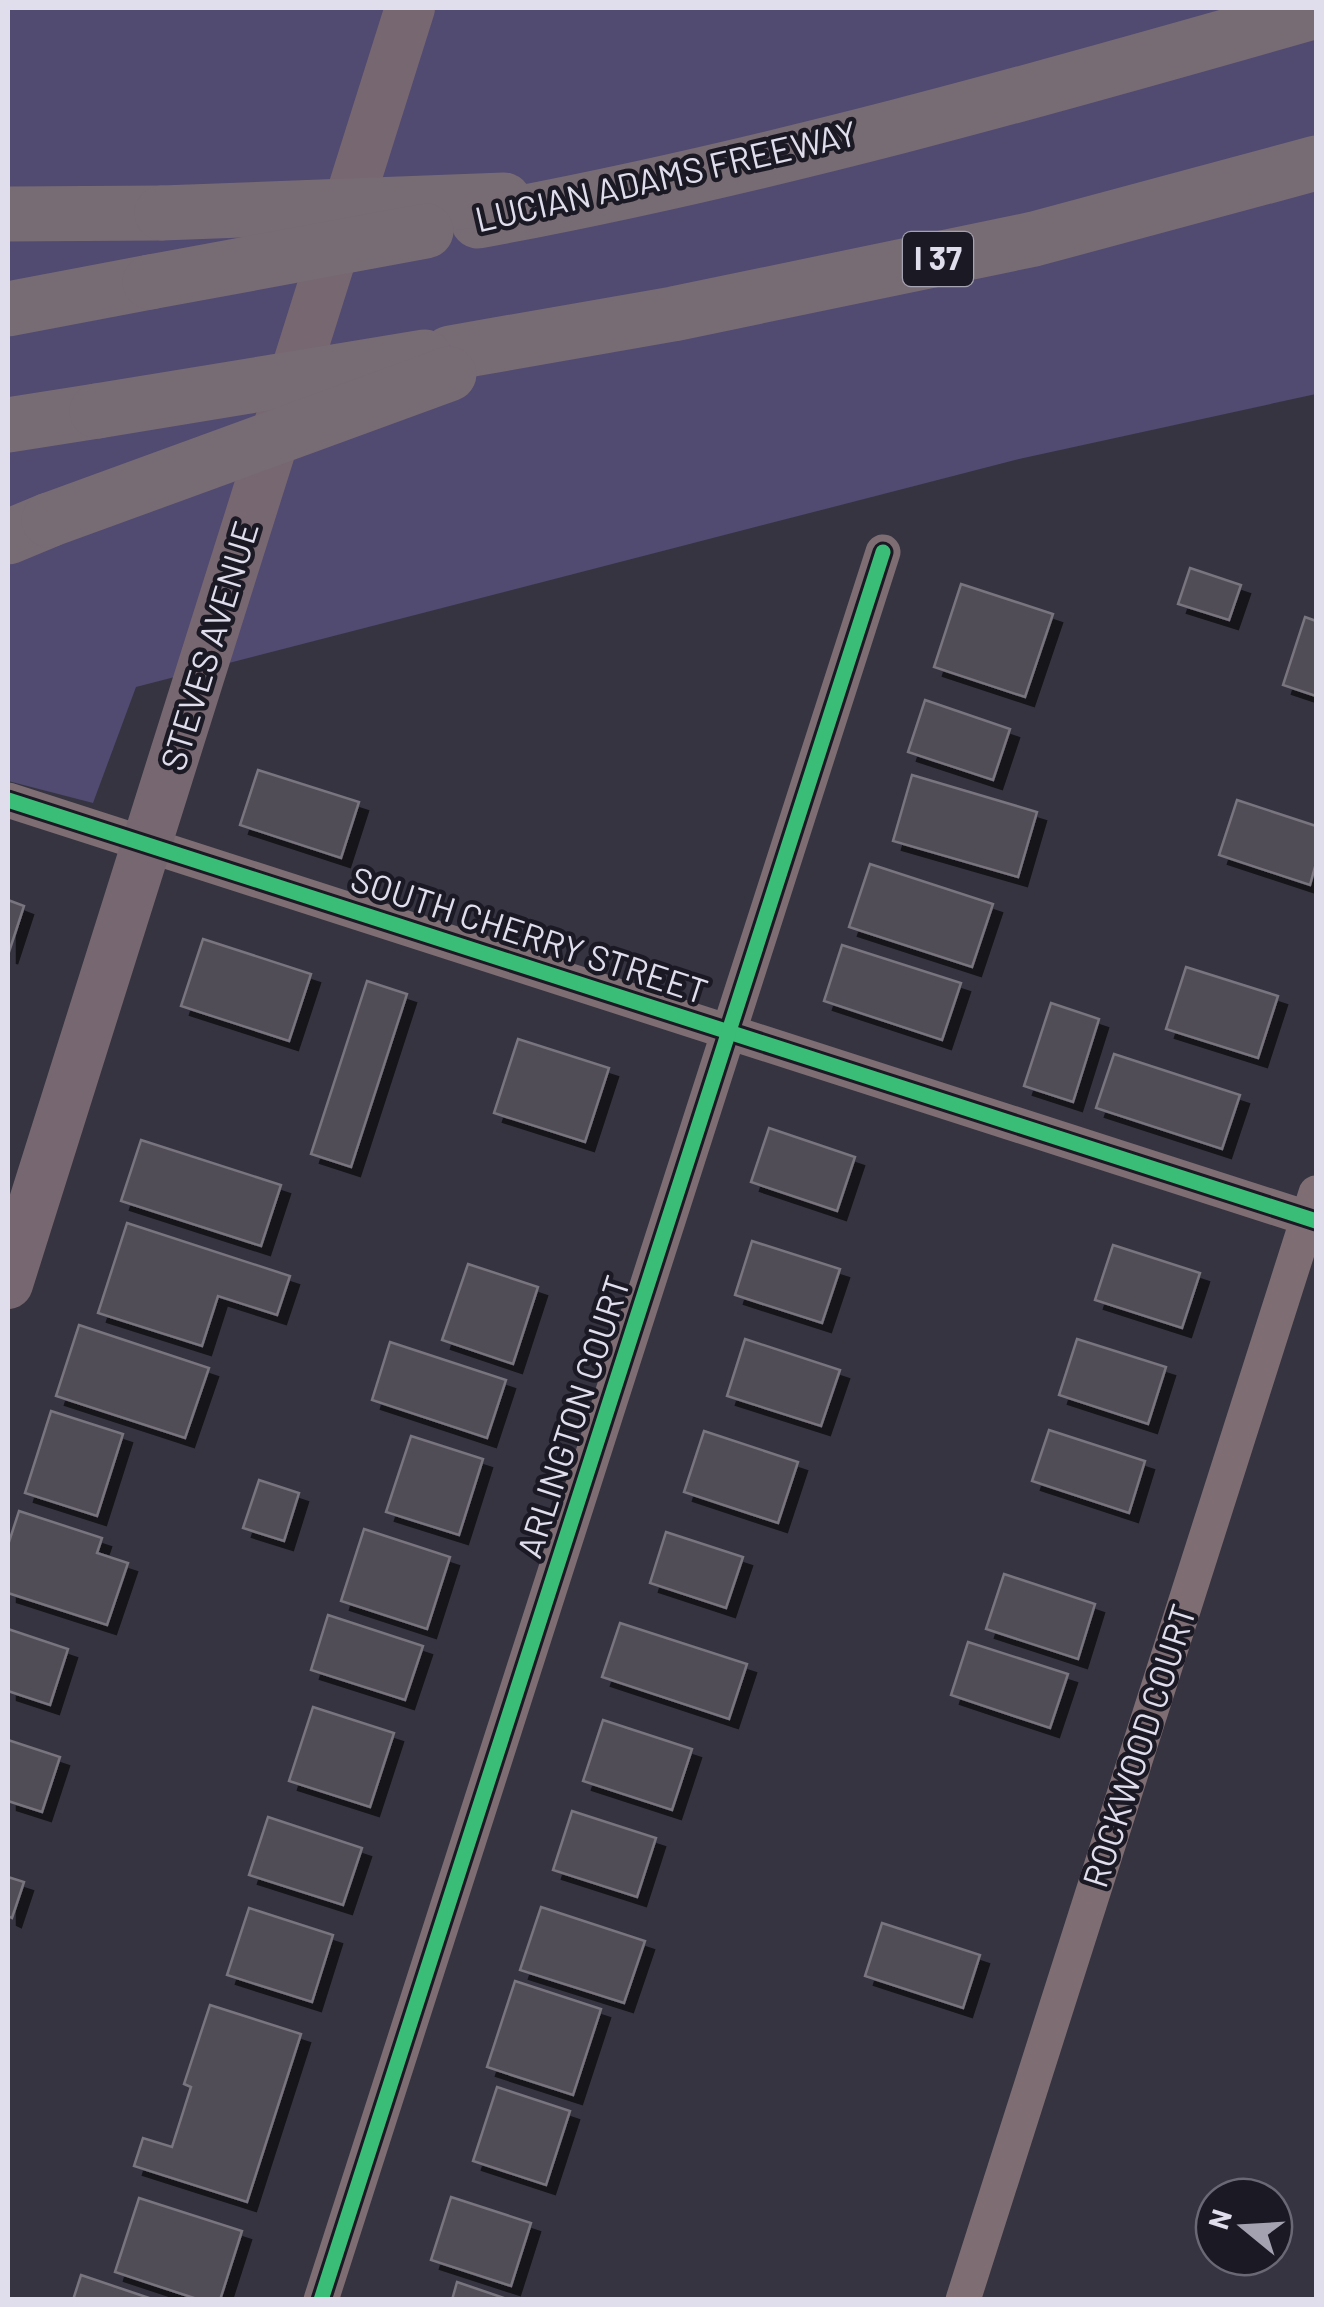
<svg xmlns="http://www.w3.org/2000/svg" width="1324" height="2307" font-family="Barlow,sans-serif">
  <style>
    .green { fill: #514a71 }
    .building { fill: #514d57; stroke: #79747e; stroke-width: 2.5; filter: url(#shadow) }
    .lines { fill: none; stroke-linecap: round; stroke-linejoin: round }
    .street { stroke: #7e6e73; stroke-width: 35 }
    .secondary { stroke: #776770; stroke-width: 50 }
    .highway { stroke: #776b74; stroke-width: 55 }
    .highway-bridge { stroke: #776b74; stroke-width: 55 }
    .cycleway-casing { stroke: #1b1924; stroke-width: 21 }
    .cycleway { stroke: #3abd76; stroke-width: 15 }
    .labels { text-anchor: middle; stroke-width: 9; stroke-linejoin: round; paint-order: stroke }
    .shield { fill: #1b1924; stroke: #a5a3b1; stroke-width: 2.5 }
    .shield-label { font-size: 32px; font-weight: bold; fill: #e0deed }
    .street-label { font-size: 35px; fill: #e0deed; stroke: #1b1924 }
  </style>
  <defs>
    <filter id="shadow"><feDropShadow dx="9" dy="9" stdDeviation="0" flood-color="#0009"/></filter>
  </defs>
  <rect width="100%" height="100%" fill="#363441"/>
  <polygon class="green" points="8,8 1316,8 1316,394 1019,459 136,687 93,803 8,781"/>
  <g class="building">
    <polygon points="1190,568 1241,585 1229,620 1178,604"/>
    <polygon points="961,584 1053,614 1025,697 934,667"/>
    <polygon points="1305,617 1316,621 1316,696 1283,685"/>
    <polygon points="925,700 1010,729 993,780 908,752"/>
    <polygon points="258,770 359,802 341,858 240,825"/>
    <polygon points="912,775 1037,812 1018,877 893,841"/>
    <polygon points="1237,800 1316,826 1316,863 1310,885 1219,855"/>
    <polygon points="870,864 993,904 972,967 849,927"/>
    <polygon points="8,900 24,906 8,955"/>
    <polygon points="203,939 311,974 289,1041 181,1006"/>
    <polygon points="842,945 961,983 942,1040 824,1001"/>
    <polygon points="1186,967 1278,996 1258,1058 1166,1029"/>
    <polygon points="367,981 407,994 351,1167 311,1154"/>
    <polygon points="1051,1003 1099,1019 1073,1102 1024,1086"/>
    <polygon points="518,1039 609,1068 585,1142 494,1113"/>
    <polygon points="1114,1054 1240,1095 1222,1149 1096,1108"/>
    <polygon points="769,1128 855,1157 837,1211 751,1182"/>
    <polygon points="141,1140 281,1185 261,1246 121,1201"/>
    <polygon points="127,1223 290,1276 277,1315 218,1296 202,1346 98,1313"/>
    <polygon points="752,1241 840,1269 822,1323 735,1295"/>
    <polygon points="1113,1245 1200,1273 1182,1328 1095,1300"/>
    <polygon points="468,1264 538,1287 513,1364 442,1340"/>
    <polygon points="79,1325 209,1368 185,1438 56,1396"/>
    <polygon points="745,1339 840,1370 821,1426 727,1396"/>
    <polygon points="1077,1339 1166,1367 1148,1424 1059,1395"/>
    <polygon points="390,1342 506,1380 487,1438 372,1400"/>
    <polygon points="51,1411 123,1434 97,1516 25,1493"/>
    <polygon points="1049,1430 1145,1461 1129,1513 1032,1481"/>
    <polygon points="704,1431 798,1462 778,1523 684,1492"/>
    <polygon points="411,1436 483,1459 459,1535 386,1512"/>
    <polygon points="259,1480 299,1493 284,1541 243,1528"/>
    <polygon points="19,1511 102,1538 97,1553 128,1563 107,1625 8,1593 8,1545"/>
    <polygon points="364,1529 450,1557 427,1629 341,1601"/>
    <polygon points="666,1532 743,1557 726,1608 650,1583"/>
    <polygon points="1004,1574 1095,1604 1078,1659 986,1629"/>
    <polygon points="328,1615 423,1646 405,1700 311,1670"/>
    <polygon points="620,1623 747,1664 729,1719 602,1677"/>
    <polygon points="8,1629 68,1649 50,1705 8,1691"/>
    <polygon points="968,1642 1068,1674 1050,1728 951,1695"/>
    <polygon points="313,1707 394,1733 370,1807 289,1781"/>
    <polygon points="603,1720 692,1749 672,1810 583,1781"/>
    <polygon points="8,1740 60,1757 42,1812 8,1801"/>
    <polygon points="572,1811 656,1838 637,1897 553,1870"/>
    <polygon points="268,1817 362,1848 343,1905 249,1875"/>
    <polygon points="8,1877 24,1882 12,1918 8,1916"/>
    <polygon points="541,1907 645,1941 624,2003 520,1970"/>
    <polygon points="249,1908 333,1935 312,2002 227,1975"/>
    <polygon points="882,1923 980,1955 963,2008 865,1976"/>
    <polygon points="515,1981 601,2009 573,2095 487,2067"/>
    <polygon points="210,2005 301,2034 247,2202 134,2166 143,2138 172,2147 191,2087 184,2084"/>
    <polygon points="497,2087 570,2111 546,2185 473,2161"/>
    <polygon points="451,2197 531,2223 511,2286 431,2260"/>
    <polygon points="139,2198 242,2231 220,2300 200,2300 115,2272"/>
    <polygon points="81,2275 155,2300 73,2300"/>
    <polygon points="457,2282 510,2300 452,2300"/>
  </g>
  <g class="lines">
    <g class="street">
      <polyline points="8,800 1316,1221"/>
      <polyline points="321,2300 883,552"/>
      <polyline points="963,2300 1316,1193"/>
    </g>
    <polyline class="secondary" points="8,1284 410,8"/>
    <g class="highway">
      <polyline points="8,214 162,213"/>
      <path d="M478,221C761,169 1040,90 1316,11"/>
      <polyline points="8,309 150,282"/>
      <polyline points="450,353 673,314 1034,239 1316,163"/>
      <polyline points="8,425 97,411"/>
      <polyline points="8,537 49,520"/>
    </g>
    <g class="highway-bridge">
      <polyline points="162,213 504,200"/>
      <polyline points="150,282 426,231"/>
      <polyline points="97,411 425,357"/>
      <polyline points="49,520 449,374"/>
    </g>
    <defs>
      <g id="cycleway">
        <polyline points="8,800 1316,1221"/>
        <polyline points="321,2300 883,552"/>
      </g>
    </defs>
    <use href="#cycleway" class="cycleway-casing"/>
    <use href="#cycleway" class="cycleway"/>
  </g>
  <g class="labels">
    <rect class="shield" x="903" y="232" width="70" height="54" rx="8"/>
    <g class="shield-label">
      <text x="938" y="270">I 37</text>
    </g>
    <g class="street-label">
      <text transform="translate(666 177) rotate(-13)" y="12">LUCIAN ADAMS FREEWAY</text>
      <text transform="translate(210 646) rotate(-73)" y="12">STEVES AVENUE</text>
      <text transform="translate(529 936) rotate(18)" y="12">SOUTH CHERRY STREET</text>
      <text transform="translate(574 1417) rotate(-72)" y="12">ARLINGTON COURT</text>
      <text transform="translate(1140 1746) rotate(-72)" y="12">ROCKWOOD COURT</text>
    </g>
  </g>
  <rect width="1324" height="2307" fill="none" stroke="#e0deed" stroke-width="20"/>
  <g transform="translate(1244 2227) rotate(288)"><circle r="48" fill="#1b1924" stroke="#6a6874" stroke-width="2.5"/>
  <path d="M0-8L18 38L0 25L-18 38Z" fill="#a4a2b1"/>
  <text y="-15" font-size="28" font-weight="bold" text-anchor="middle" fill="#e0deed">N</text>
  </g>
</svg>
